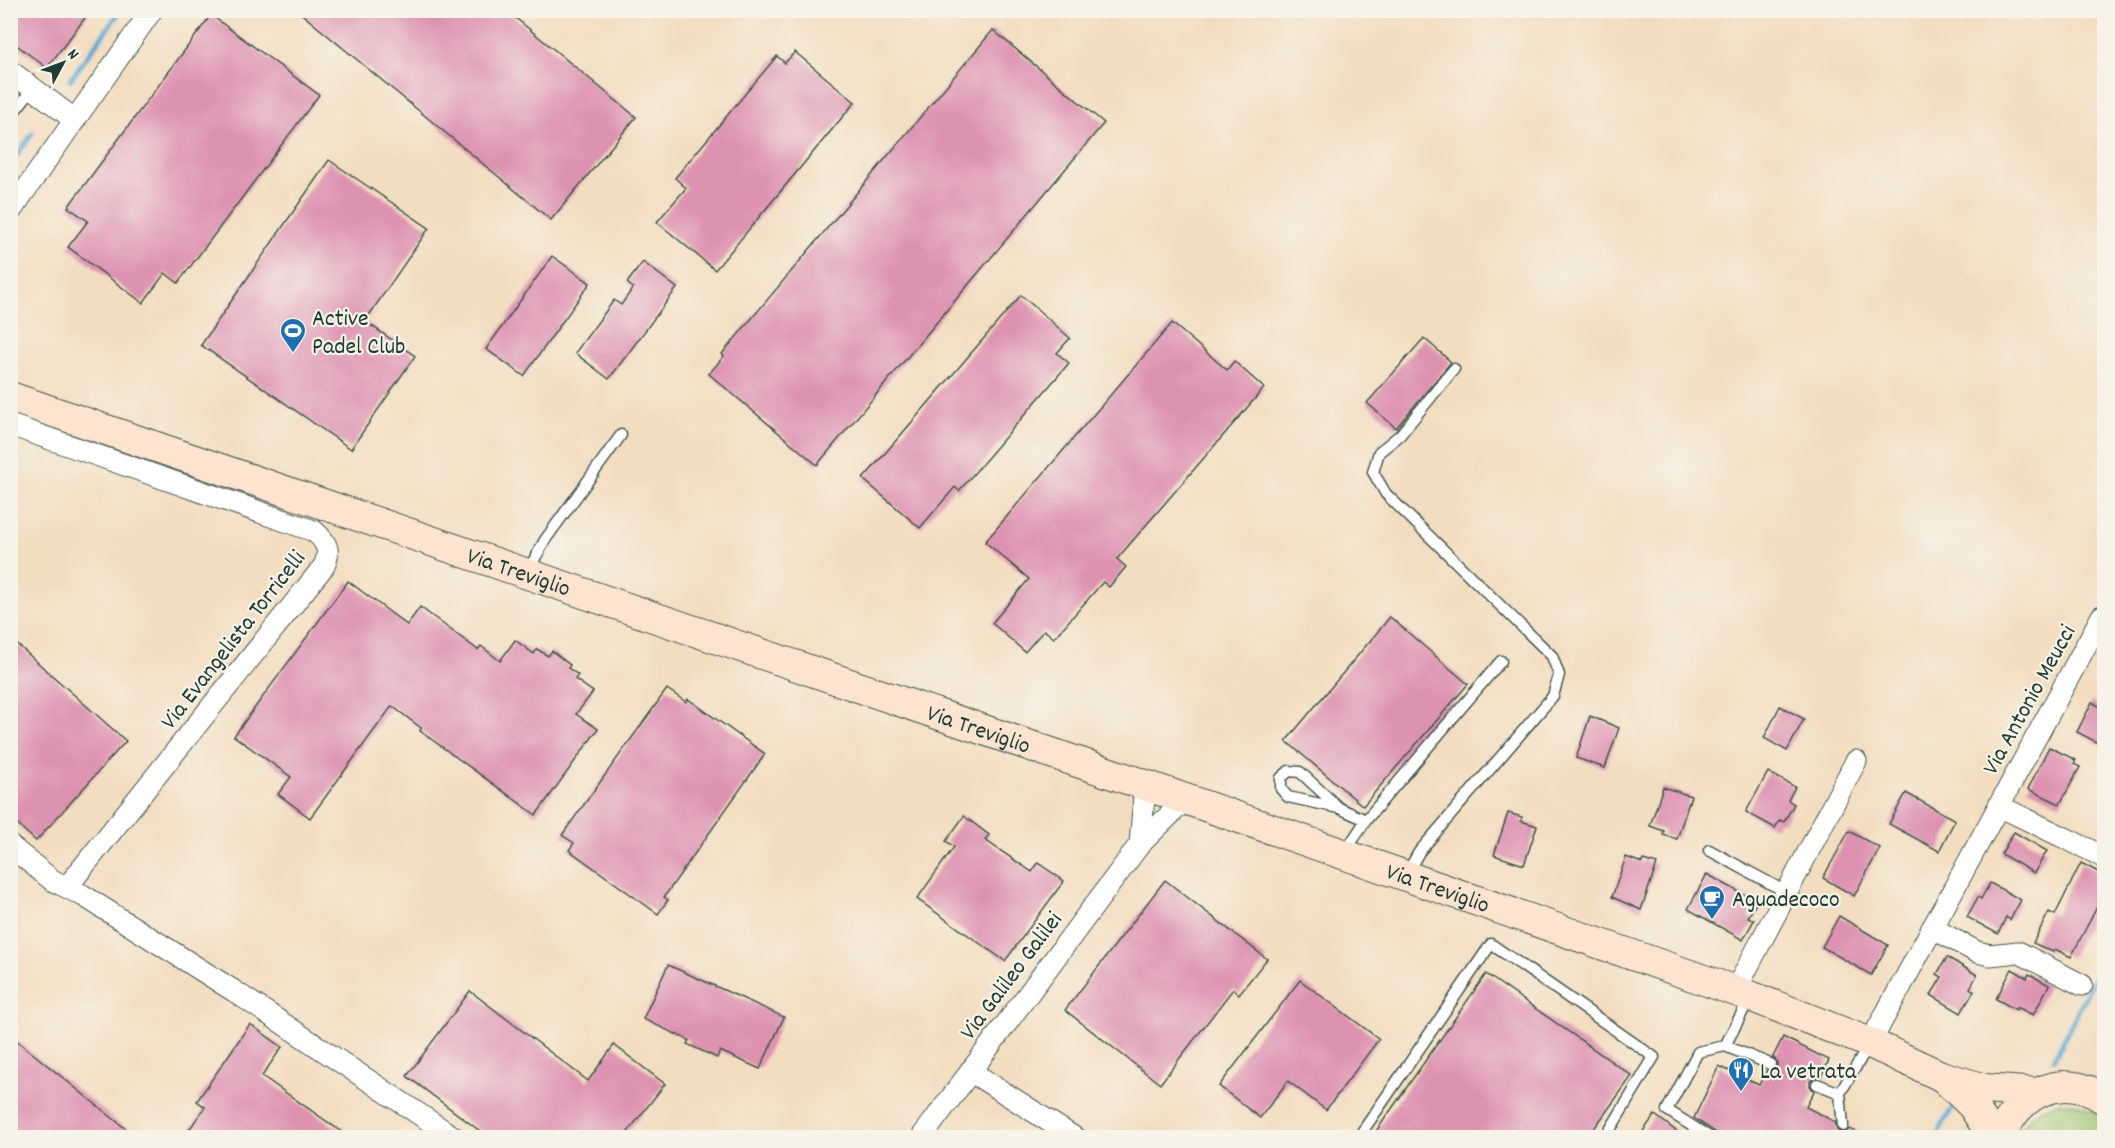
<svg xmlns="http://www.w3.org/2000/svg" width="2115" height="1148" font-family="Dekko,sans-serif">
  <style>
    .green { fill: #9bc36f; stroke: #5d8052; stroke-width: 1.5 }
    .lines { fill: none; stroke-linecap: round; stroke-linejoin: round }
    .stream { stroke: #58a7d2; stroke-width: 5 }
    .building { fill: #dd92b1 }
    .lane-casing { stroke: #3f5549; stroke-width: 13 }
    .street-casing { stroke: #3f5549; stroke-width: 23 }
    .secondary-casing { stroke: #3f5549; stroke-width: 32 }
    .lane { stroke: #fff; stroke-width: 10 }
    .street { stroke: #fff; stroke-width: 21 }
    .secondary { stroke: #fde4d1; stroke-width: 30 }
    .labels { text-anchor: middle; stroke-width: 4.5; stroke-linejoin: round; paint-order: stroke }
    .poi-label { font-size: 24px; fill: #1f3d34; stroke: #f7f3e8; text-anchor: start }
    .street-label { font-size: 24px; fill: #1f3d34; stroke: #f7f3e8 }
  </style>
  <rect width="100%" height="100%" fill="#f7f3e8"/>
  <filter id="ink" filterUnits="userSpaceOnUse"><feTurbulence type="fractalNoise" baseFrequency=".0167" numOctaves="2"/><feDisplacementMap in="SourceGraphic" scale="12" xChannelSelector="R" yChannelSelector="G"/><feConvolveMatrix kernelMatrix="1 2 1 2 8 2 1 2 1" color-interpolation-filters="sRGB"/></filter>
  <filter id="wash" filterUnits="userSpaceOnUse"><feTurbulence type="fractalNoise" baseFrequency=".008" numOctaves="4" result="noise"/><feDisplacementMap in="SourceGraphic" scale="24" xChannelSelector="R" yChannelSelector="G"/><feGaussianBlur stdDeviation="1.35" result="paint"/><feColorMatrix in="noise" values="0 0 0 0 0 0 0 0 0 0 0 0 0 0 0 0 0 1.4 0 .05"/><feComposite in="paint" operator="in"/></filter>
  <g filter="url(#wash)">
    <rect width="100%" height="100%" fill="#f3ddc0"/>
    <path class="green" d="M2063,1102C2080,1103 2091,1108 2104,1118V1137L2016,1138C2027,1116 2039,1106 2063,1102Z"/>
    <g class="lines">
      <g class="stream">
        <polyline points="70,80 121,10"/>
        <polyline points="10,165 32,134"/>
        <polyline points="2054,1059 2104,959"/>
        <polyline points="1935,1138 1951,1110"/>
      </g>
    </g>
    <g id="blocks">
      <g class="building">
        <polygon points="10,10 91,10 47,68 10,40"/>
        <polygon points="297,10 506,10 636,117 551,220"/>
        <polygon points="211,15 319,95 178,283 165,273 143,303 68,247 88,221 68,207"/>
        <polygon points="993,30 1104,123 817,465 709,374 724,356 722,354"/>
        <polygon points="795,52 855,102 715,270 657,222 686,188 675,178 777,56 785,63"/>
        <polygon points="329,160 429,228 365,321 415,356 351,449 201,345"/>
        <polygon points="552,256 590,283 524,376 486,349"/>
        <polygon points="643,262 677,288 609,379 575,353 614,300 621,305 633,288 627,283"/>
        <polygon points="1021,295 1070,338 1057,353 1069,363 959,491 955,487 920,528 863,479"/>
        <polygon points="1172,323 1227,370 1234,361 1264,388 1117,559 1126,567 1109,587 1103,582 1054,638 1044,630 1025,652 992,623 1029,579 985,542"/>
        <polygon points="1424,338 1451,362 1396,428 1367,403"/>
        <polygon points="348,581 407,625 420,607 478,650 481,646 500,661 515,640 534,654 537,649 548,656 552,651 570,665 568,668 578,675 575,679 593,692 576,714 598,729 536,815 420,731 421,728 392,706 310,818 278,794 291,777 234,736"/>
        <polygon points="1390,617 1468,684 1363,806 1286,741"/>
        <polygon points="10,638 126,741 36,841 10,818"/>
        <polygon points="667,689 686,702 688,699 765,754 664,897 668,900 658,914 569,850 574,843 562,835"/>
        <polygon points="2092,702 2104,709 2104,746 2077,732"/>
        <polygon points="1780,706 1804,719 1787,751 1764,738"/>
        <polygon points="1590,716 1619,728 1605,768 1576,758"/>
        <polygon points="2049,747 2076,760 2074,764 2080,767 2060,804 2028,789"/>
        <polygon points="1768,772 1795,787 1788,800 1794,804 1784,822 1780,820 1775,828 1746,812"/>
        <polygon points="1663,787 1691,796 1677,839 1663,835 1664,831 1650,826"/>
        <polygon points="1906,793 1955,820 1939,851 1889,824"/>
        <polygon points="1508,813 1522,817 1521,821 1537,826 1524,865 1494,855"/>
        <polygon points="964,816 989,835 985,840 1032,872 1038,863 1064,881 1005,961 917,899 954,847 946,841"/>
        <polygon points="1849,831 1880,848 1854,896 1823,878"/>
        <polygon points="2014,832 2047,851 2034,873 2001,854"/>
        <polygon points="1626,857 1642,863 1643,860 1657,864 1641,910 1612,897"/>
        <polygon points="2081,863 2104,875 2104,911 2097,907 2071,957 2055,949 2053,952 2033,943 2049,912 2055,915"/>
        <polygon points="1707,874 1757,902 1748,917 1754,920 1743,940 1688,909"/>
        <polygon points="1165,880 1267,959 1239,994 1233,989 1160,1084 1065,1010"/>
        <polygon points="1990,883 2021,900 2010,920 2006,917 1998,934 1967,917 1978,897 1981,899"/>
        <polygon points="1839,916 1888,945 1871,975 1822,947"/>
        <polygon points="1947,957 1977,975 1970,988 1974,991 1961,1013 1931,995 1942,977 1937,974"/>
        <polygon points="668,965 784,1017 760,1069 720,1051 717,1058 687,1044 689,1040 643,1019"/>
        <polygon points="2012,969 2027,978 2029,974 2049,985 2033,1015 2017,1007 2016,1010 1996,999"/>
        <polygon points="1486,974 1632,1076 1588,1137 1372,1137"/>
        <polygon points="1300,980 1379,1039 1326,1110 1288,1081 1260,1118 1219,1086"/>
        <polygon points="470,991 588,1081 614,1045 665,1084 624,1137 488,1137 407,1076"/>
        <polygon points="250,1024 282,1047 262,1076 349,1137 184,1137 205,1107 197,1101"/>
        <polygon points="10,1035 136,1137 10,1137"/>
        <polygon points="1783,1037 1829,1060 1821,1077 1815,1077 1810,1081 1810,1086 1814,1091 1806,1107 1835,1122 1837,1130 1839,1132 1844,1133 1850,1129 1868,1137 1718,1137 1715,1132 1694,1118 1719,1066 1759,1085 1766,1071 1772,1071 1777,1067 1777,1062 1773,1057"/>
        <polygon points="1655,1115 1684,1137 1652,1137 1643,1131"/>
      </g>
    </g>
  </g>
  <g filter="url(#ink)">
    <use href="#blocks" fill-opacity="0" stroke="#3f5549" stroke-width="1.5"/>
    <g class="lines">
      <defs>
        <g id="lane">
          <polyline points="10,117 33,88"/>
          <polyline points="528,571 545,540 621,435"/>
          <polyline points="1339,808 1288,797 1281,789 1281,778 1289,771 1300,772 1339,808 1366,820"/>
          <polyline points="1709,850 1786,892"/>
          <polyline points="1345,852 1366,820 1501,661"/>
          <polyline points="1407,873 1419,852 1553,696 1559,675 1552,656 1386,494 1373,472 1379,452 1400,435 1454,369"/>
          <polyline points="1749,999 1725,1046 1770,1064"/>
          <polyline points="1817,1084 1840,1093 1869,1045"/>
          <polyline points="1840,1093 1843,1126"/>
          <polyline points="1358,1138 1491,944 1654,1057 1605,1138"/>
          <polyline points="1711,1138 1667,1110 1698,1052 1725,1046"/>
        </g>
        <g id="street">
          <polyline points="10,71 75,120"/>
          <polyline points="10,212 152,10"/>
          <path d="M10,425L314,531C327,542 331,551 324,566L67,887"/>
          <polyline points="1999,806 2104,857"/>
          <polyline points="1140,844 1145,785"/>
          <polyline points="10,846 52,880 84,896 234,991 455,1138"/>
          <polyline points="1932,928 1977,952 1990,955 2018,952 2082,985"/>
          <polyline points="1735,991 1856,761"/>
          <polyline points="1870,1043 2102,616"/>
          <polyline points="970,1071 1075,1138"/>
          <polyline points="921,1138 1140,844 1185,800"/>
        </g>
        <g id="secondary">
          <path id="s1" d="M10,397L1145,785L1750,996L1870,1043L1941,1076L1985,1089L2037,1093"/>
          <polyline points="1946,1080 1972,1105 1988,1129 1998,1138"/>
          <path d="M2001,1138C2016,1093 2063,1070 2104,1099"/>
        </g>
      </defs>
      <use href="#lane" class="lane-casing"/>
      <use href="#street" class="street-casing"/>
      <use href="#secondary" class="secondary-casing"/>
      <use href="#lane" class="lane"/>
      <use href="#street" class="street"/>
      <use href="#secondary" class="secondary"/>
    </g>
  </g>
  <defs>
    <symbol id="stadium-pin" viewBox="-11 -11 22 30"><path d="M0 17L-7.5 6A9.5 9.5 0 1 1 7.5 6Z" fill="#1f6fb2" stroke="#f7f3e8"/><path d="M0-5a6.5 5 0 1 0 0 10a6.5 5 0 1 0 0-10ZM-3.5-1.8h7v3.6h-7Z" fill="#fff"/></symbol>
    <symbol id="cafe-pin" viewBox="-11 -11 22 30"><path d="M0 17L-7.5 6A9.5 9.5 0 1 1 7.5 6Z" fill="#1f6fb2" stroke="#f7f3e8"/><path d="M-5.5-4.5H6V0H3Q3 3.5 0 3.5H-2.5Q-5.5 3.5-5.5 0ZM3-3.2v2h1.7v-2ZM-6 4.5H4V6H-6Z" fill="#fff"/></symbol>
    <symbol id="restaurant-pin" viewBox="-11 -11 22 30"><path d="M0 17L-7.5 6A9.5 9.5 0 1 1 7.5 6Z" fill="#1f6fb2" stroke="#f7f3e8"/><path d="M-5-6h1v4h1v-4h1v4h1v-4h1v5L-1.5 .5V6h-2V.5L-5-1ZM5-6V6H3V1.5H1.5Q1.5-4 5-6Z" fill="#fff"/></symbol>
  </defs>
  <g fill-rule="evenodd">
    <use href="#stadium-pin" x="278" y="316" width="30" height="40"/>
    <use href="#cafe-pin" x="1697" y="883" width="30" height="40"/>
    <use href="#restaurant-pin" x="1726" y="1055" width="30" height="40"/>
  </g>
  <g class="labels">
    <g class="poi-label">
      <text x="312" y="325">Active<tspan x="312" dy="28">Padel Club</tspan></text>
      <text x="1732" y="906">Aguadecoco</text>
      <text x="1760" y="1078">La vetrata</text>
    </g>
    <g class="street-label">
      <text dy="8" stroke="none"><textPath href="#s1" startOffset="538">Via Treviglio</textPath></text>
      <text transform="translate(232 639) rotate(-52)" y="8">Via Evangelista Torricelli</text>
      <text transform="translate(2028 699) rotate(-61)" y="8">Via Antonio Meucci</text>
      <text dy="8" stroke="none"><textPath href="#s1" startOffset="1024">Via Treviglio</textPath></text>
      <text dy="8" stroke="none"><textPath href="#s1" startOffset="1510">Via Treviglio</textPath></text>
      <text transform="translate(1010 975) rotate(-53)" y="8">Via Galileo Galilei</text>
    </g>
  </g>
  <rect width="2115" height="1148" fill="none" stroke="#f7f3e8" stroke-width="36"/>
  <g transform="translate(63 63) rotate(49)" stroke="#f7f3e8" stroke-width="4.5" paint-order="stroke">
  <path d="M0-4.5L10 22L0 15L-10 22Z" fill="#1f3d34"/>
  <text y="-9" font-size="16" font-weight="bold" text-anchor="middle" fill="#1f3d34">N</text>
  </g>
</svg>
